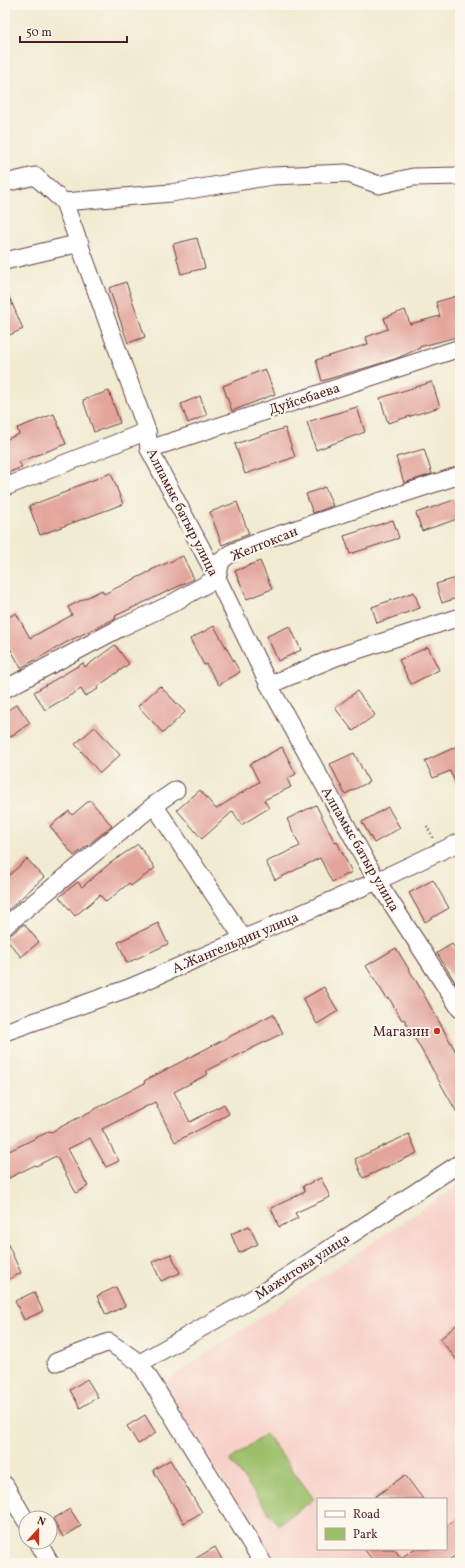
<svg xmlns="http://www.w3.org/2000/svg" width="465" height="1568" font-family="Vollkorn,serif">
  <style>
    .built { fill: #f7d1c9; fill-rule: evenodd }
    .green { fill: #9cc06a; stroke: #73704a }
    .building { fill: #e3a59b }
    .lines { fill: none; stroke-linecap: round; stroke-linejoin: round }
    .minor-casing { stroke: #633e44; stroke-width: 19 }
    .path { stroke: #633e44; stroke-width: 2.5; stroke-dasharray: 1 3; stroke-linecap: butt }
    .minor { stroke: #fff; stroke-width: 17 }
    .poi-dot { fill: #c8321e; stroke: #fbf7ec; stroke-width: 1.5 }
    .labels { text-anchor: middle; stroke-width: 4; stroke-linejoin: round; paint-order: stroke }
    .street-label { font-size: 14px; fill: #4a1f2b; stroke: #fbf7ec }
    .poi-label { font-size: 14px; fill: #4a1f2b; stroke: #fbf7ec; text-anchor: end }
  </style>
  <rect width="100%" height="100%" fill="#fbf7ec"/>
  <filter id="ink" filterUnits="userSpaceOnUse"><feTurbulence type="fractalNoise" baseFrequency=".025" numOctaves="2"/><feDisplacementMap in="SourceGraphic" scale="8" xChannelSelector="R" yChannelSelector="G"/><feConvolveMatrix kernelMatrix="1 2 1 2 8 2 1 2 1" color-interpolation-filters="sRGB"/></filter>
  <filter id="wash" filterUnits="userSpaceOnUse"><feTurbulence type="fractalNoise" baseFrequency=".012" numOctaves="4" result="noise"/><feDisplacementMap in="SourceGraphic" scale="16" xChannelSelector="R" yChannelSelector="G"/><feGaussianBlur stdDeviation="0.9" result="paint"/><feColorMatrix in="noise" values="0 0 0 0 0 0 0 0 0 0 0 0 0 0 0 0 0 1.4 0 .05"/><feComposite in="paint" operator="in"/></filter>
  <g filter="url(#wash)">
    <rect width="100%" height="100%" fill="#f1ebd2"/>
    <path class="built" d="M460,1184V1563H274L163,1383ZM318,1499H446V1549H318Z"/>
    <polygon class="green" points="266,1434 314,1499 278,1525 230,1460"/>
    <g id="blocks">
      <g class="building">
        <polygon points="197,238 205,268 181,274 173,244"/>
        <polygon points="126,282 145,337 128,343 109,288"/>
        <polygon points="5,287 23,329 5,337"/>
        <polygon points="457,296 460,306 460,336 419,347 420,348 395,359 322,381 316,360 368,344 366,337 388,329 384,318 405,310 410,324 440,316 436,302"/>
        <polygon points="265,369 275,394 232,411 223,386"/>
        <polygon points="432,382 440,407 388,423 380,398"/>
        <polygon points="109,391 120,423 94,432 83,400"/>
        <polygon points="200,396 207,415 188,423 181,404"/>
        <polygon points="357,407 365,432 316,450 307,422"/>
        <polygon points="54,414 66,444 19,462 22,467 5,474 5,440 19,434 17,428"/>
        <polygon points="285,428 295,457 245,474 235,444"/>
        <polygon points="424,449 432,474 404,483 396,457"/>
        <polygon points="111,473 123,504 40,535 29,506 71,490 70,489"/>
        <polygon points="325,487 333,506 313,513 306,494"/>
        <polygon points="460,498 460,518 422,531 416,513"/>
        <polygon points="237,502 249,534 222,545 210,512"/>
        <polygon points="393,520 399,538 350,554 344,536"/>
        <polygon points="183,556 194,579 115,616 116,618 69,641 21,668 5,639 5,619 16,613 30,638 72,615 68,607 102,590 104,594 151,571 151,570"/>
        <polygon points="260,561 272,589 247,599 235,571"/>
        <polygon points="460,577 460,597 442,603 436,584"/>
        <polygon points="414,592 420,608 377,623 372,607"/>
        <polygon points="214,626 240,672 219,685 206,664 204,665 190,639"/>
        <polygon points="290,626 301,650 278,661 267,636"/>
        <polygon points="115,645 129,664 97,687 98,689 85,696 81,689 45,710 34,692 83,663 85,667"/>
        <polygon points="428,647 439,670 411,684 399,660"/>
        <polygon points="160,686 185,712 163,733 138,706"/>
        <polygon points="357,691 375,715 353,731 335,708"/>
        <polygon points="17,704 30,723 10,737 5,731 5,712"/>
        <polygon points="95,727 120,755 100,773 75,744"/>
        <polygon points="460,745 460,793 450,771 433,778 425,761"/>
        <polygon points="282,747 296,774 287,779 291,787 264,800 269,808 241,825 233,811 202,839 177,810 200,790 216,809 259,782 250,764"/>
        <polygon points="354,753 369,782 345,794 330,764"/>
        <polygon points="90,800 112,826 74,856 50,826 69,811 72,815"/>
        <polygon points="316,805 335,843 337,842 352,872 332,882 320,858 275,880 266,862 300,846 287,819"/>
        <polygon points="388,807 400,828 374,843 362,822"/>
        <polygon points="138,844 155,868 131,886 129,883 106,902 100,895 75,916 59,897 78,882 82,887 109,864"/>
        <polygon points="27,859 44,877 5,913 5,879"/>
        <polygon points="433,880 449,908 425,922 409,893"/>
        <polygon points="158,923 168,944 127,963 118,942"/>
        <polygon points="24,924 39,942 21,957 6,939"/>
        <polygon points="452,944 460,956 460,990 437,953"/>
        <polygon points="396,948 419,986 460,1059 460,1118 404,1019 402,1020 389,998 387,999 366,966"/>
        <polygon points="324,987 338,1011 317,1024 303,999"/>
        <polygon points="273,1014 283,1033 206,1071 208,1074 174,1092 190,1122 224,1104 229,1114 175,1142 155,1102 102,1129 119,1161 106,1167 90,1138 68,1149 88,1186 76,1193 56,1156 36,1166 35,1165 5,1180 5,1153 50,1131 51,1132 145,1083 144,1081"/>
        <polygon points="409,1134 417,1153 363,1178 355,1159"/>
        <polygon points="321,1178 330,1197 295,1213 298,1218 279,1227 271,1208 305,1192 303,1186"/>
        <polygon points="249,1226 258,1244 239,1253 231,1234"/>
        <polygon points="5,1238 21,1273 5,1281"/>
        <polygon points="171,1254 180,1273 161,1281 152,1262"/>
        <polygon points="116,1287 125,1306 106,1315 97,1296"/>
        <polygon points="34,1292 43,1311 24,1320 15,1301"/>
        <polygon points="460,1322 460,1364 440,1339"/>
        <polygon points="87,1379 98,1397 80,1408 70,1390"/>
        <polygon points="145,1415 156,1433 138,1444 127,1426"/>
        <polygon points="170,1460 202,1512 184,1523 153,1470"/>
        <polygon points="405,1475 423,1499 372,1499"/>
        <polygon points="70,1509 81,1526 63,1537 53,1519"/>
        <polygon points="460,1516 460,1552 445,1563 375,1563 364,1549 394,1549 401,1558 414,1549 446,1549 446,1526"/>
        <polygon points="215,1547 224,1563 188,1563"/>
      </g>
    </g>
  </g>
  <g filter="url(#ink)">
    <use href="#blocks" fill-opacity="0" stroke="#633e44" stroke-width="1"/>
    <g class="lines">
      <defs>
        <g id="minor">
          <polyline points="5,183 35,176 64,202 147,431 149,449 217,578 269,685 377,881 460,1009"/>
          <polyline points="64,202 171,193 272,176 346,173 379,185 413,177 460,176"/>
          <polyline points="5,261 80,243"/>
          <polyline points="149,449 460,348"/>
          <polyline points="5,487 147,431"/>
          <polyline points="269,685 336,657 460,617"/>
          <polyline points="5,689 120,628 171,604 217,578 221,561 233,552 260,541 460,475"/>
          <polyline points="154,805 176,790"/>
          <polyline points="5,926 154,805 243,938"/>
          <polyline points="5,1032 129,988 377,881 460,842"/>
          <polyline points="56,1362 109,1342 140,1363 263,1563"/>
          <polyline points="140,1363 259,1295 460,1163"/>
          <polyline points="5,1485 26,1521"/>
          <polyline points="38,1542 50,1563"/>
        </g>
      </defs>
      <use href="#minor" class="minor-casing"/>
      <polyline class="path" points="427,826 433,838"/>
      <use href="#minor" class="minor"/>
    </g>
  </g>
  <circle class="poi-dot" cx="437" cy="1031" r="4"/>
  <g class="labels">
    <g class="street-label">
      <text transform="translate(304 398) rotate(-18)" y="5">Дуйсебаева</text>
      <text transform="translate(183 512) rotate(63)" y="5">Алпамыс батыр улица</text>
      <text transform="translate(264 543) rotate(-22)" y="5">Желтоксан</text>
      <text transform="translate(361 849) rotate(60)" y="5">Алпамыс батыр улица</text>
      <text transform="translate(235 942) rotate(-23)" y="5">А.Жангельдин улица</text>
      <text transform="translate(302 1266) rotate(-33)" y="5">Мажитова улица</text>
    </g>
    <g class="poi-label">
      <text x="429" y="1036">Магазин</text>
    </g>
  </g>
  <rect width="465" height="1568" fill="none" stroke="#fbf7ec" stroke-width="20"/>
  <rect x="317" y="1498" width="130" height="52" fill="#fbf7ec" stroke="#b4a19f"/>
  <rect x="325" y="1511" width="20" height="6" fill="#ffffff" stroke="#b4a19f"/>
  <text x="353" y="1518" font-size="12" fill="#4a1f2b">Road</text>
  <rect x="325" y="1528" width="20" height="12" fill="#9cc06a" stroke="#b4a19f"/>
  <text x="353" y="1538" font-size="12" fill="#4a1f2b">Park</text>
  <g transform="translate(38 1530) rotate(21)"><circle r="19" fill="#fbf7ec" stroke="#b4a19f"/>
  <path d="M0-3L7 15L0 10L-7 15Z" fill="#c8321e"/>
  <text y="-6" font-size="11" font-weight="bold" text-anchor="middle" fill="#4a1f2b">N</text>
  </g>
  <path d="M20 36v6h107v-6" fill="none" stroke="#4a1f2b" stroke-width="2"/>
  <text x="26" y="36" font-size="12" fill="#4a1f2b" stroke="#fbf7ec" stroke-width="3" paint-order="stroke">50 m</text>
</svg>
